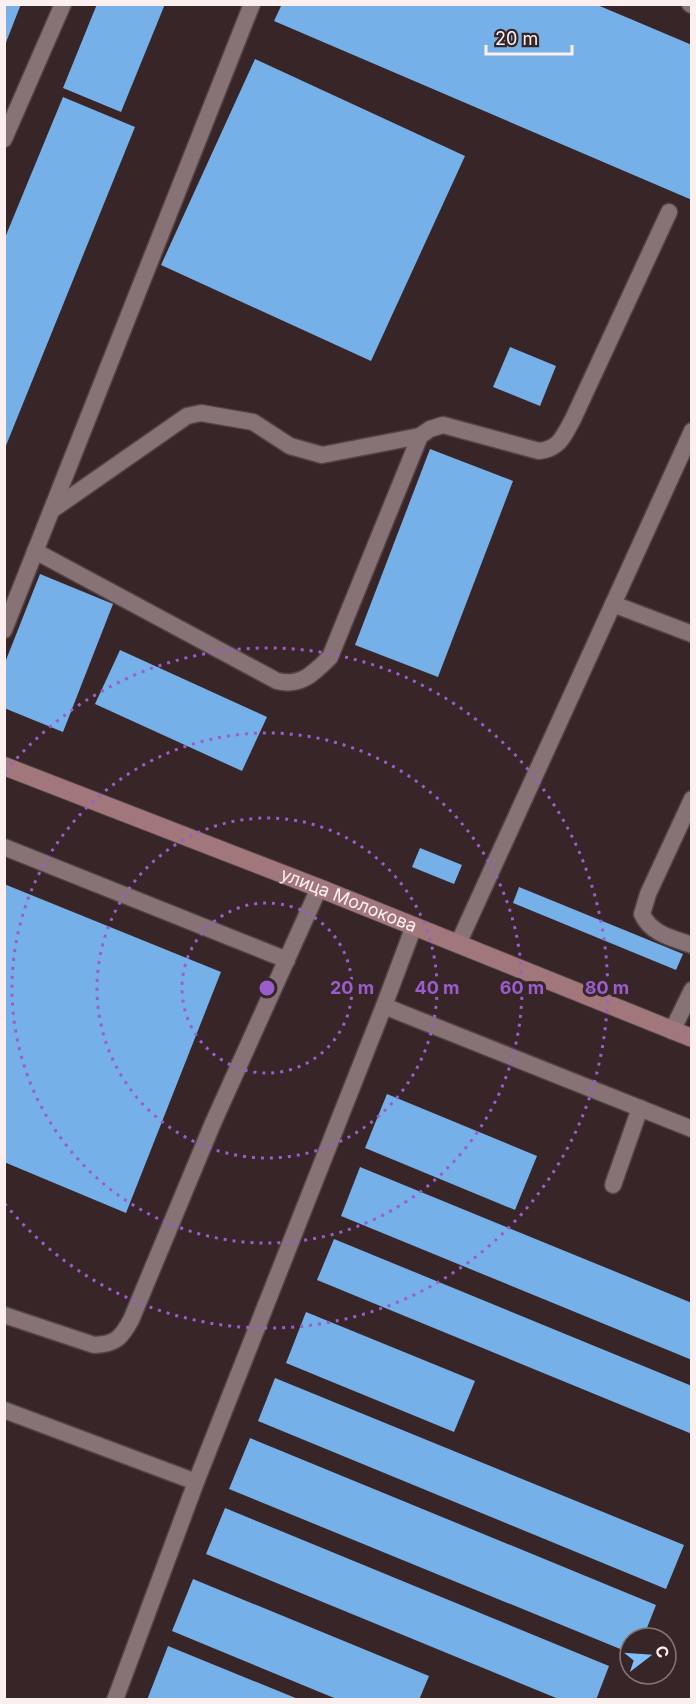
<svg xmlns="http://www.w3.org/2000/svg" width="696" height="1704" font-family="Inter,sans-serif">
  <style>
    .building { fill: #76b0e9 }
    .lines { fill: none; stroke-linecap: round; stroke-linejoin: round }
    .lane-casing { stroke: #524446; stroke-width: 19 }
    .secondary-casing { stroke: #524446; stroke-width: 20 }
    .lane { stroke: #877375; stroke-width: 16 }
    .secondary { stroke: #a1777c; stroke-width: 18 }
    .ring { fill: none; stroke: #9b5dcb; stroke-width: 3; stroke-dasharray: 3 6 }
    .labels { text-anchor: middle; stroke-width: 6; stroke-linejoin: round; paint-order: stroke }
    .street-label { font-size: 18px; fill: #fbeff0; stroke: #372528 }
    .centre { fill: #9b5dcb; stroke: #372528; stroke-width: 3 }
    .ring-label { font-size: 18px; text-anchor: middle; font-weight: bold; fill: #9b5dcb; stroke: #372528; stroke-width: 6; stroke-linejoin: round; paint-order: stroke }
  </style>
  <rect width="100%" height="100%" fill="#372528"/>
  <g class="building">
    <polygon points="4,4 21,4 5,45 4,45"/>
    <polygon points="97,4 165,4 121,112 63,88"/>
    <polygon points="282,4 595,4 692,45 692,200 274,21"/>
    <polygon points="255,59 465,156 371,361 161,265"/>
    <polygon points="63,97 135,127 5,448 4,240"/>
    <polygon points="510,347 556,366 540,406 493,387"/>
    <polygon points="430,449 513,481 438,677 355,645"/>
    <polygon points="40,574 113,604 63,732 4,708 4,665"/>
    <polygon points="120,650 267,717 242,771 95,704"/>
    <polygon points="420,848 462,865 454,884 412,867"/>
    <polygon points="4,884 221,972 126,1213 4,1162"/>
    <polygon points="519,887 683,954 676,970 513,903"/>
    <polygon points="387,1094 537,1156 515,1210 365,1148"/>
    <polygon points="360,1167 692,1303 692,1360 341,1216"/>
    <polygon points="334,1239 692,1386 692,1434 317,1280"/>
    <polygon points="306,1312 475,1381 454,1432 286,1363"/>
    <polygon points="275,1378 684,1545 666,1589 258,1421"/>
    <polygon points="250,1438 656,1605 643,1638 630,1638 630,1653 229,1489"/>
    <polygon points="225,1508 609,1666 596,1700 561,1700 206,1554"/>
    <polygon points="193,1579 429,1676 419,1700 339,1700 172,1631"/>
    <polygon points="168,1646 298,1699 298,1700 147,1700"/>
  </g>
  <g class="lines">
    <defs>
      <g id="lane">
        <polyline points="690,4 692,5"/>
        <polyline points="4,139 63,4"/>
        <polyline points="52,510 187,416 201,413 253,422 290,446 322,455 420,436"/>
        <path d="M35,551L277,681C301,687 314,673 330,657L420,436L430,429L443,425L539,451C560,449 564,435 573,419L669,212"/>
        <polyline points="613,604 692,634"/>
        <polyline points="4,630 252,4"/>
        <path d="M692,799L648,894L642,914C651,934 672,938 692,945"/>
        <polyline points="4,847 287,960"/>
        <polyline points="458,944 692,431"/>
        <polyline points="384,1006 414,926"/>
        <polyline points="672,1031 692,990"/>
        <polyline points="613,1185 640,1108"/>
        <path d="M4,1315L94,1345C116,1344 121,1338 131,1320L213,1123L319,888"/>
        <polyline points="4,1410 196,1482"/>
        <polyline points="115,1700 196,1482 384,1006 692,1129"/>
      </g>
      <g id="secondary">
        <path id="s1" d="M4,766L319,888L692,1038"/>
      </g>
    </defs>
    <use href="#lane" class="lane-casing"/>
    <use href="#secondary" class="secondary-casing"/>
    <use href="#lane" class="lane"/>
    <use href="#secondary" class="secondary"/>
  </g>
  <g class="ring">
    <circle cx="267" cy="988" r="85"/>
    <circle cx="267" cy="988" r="170"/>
    <circle cx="267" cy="988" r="255"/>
    <path d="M5 772A340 340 0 1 1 5 1204"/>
  </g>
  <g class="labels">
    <g class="street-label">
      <text dy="6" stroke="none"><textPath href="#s1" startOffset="370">улица Молокова</textPath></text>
    </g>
  </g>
  <circle cx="267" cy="988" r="9" class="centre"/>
  <g class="ring-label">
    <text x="352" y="994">20 m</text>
    <text x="437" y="994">40 m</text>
    <text x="522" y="994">60 m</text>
    <text x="607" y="994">80 m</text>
  </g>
  <rect width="696" height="1704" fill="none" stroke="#fbeff0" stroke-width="12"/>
  <g transform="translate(648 1656) rotate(73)"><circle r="28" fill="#372528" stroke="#857678" stroke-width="1.5"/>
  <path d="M0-4.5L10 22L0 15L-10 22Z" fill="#80bdfa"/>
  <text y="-9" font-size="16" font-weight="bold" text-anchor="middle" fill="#fbeff0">С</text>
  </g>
  <path d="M486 45v9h86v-9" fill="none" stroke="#fbeff0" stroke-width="3"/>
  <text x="495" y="45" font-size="18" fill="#fbeff0" stroke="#372528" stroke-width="4.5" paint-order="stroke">20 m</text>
</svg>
